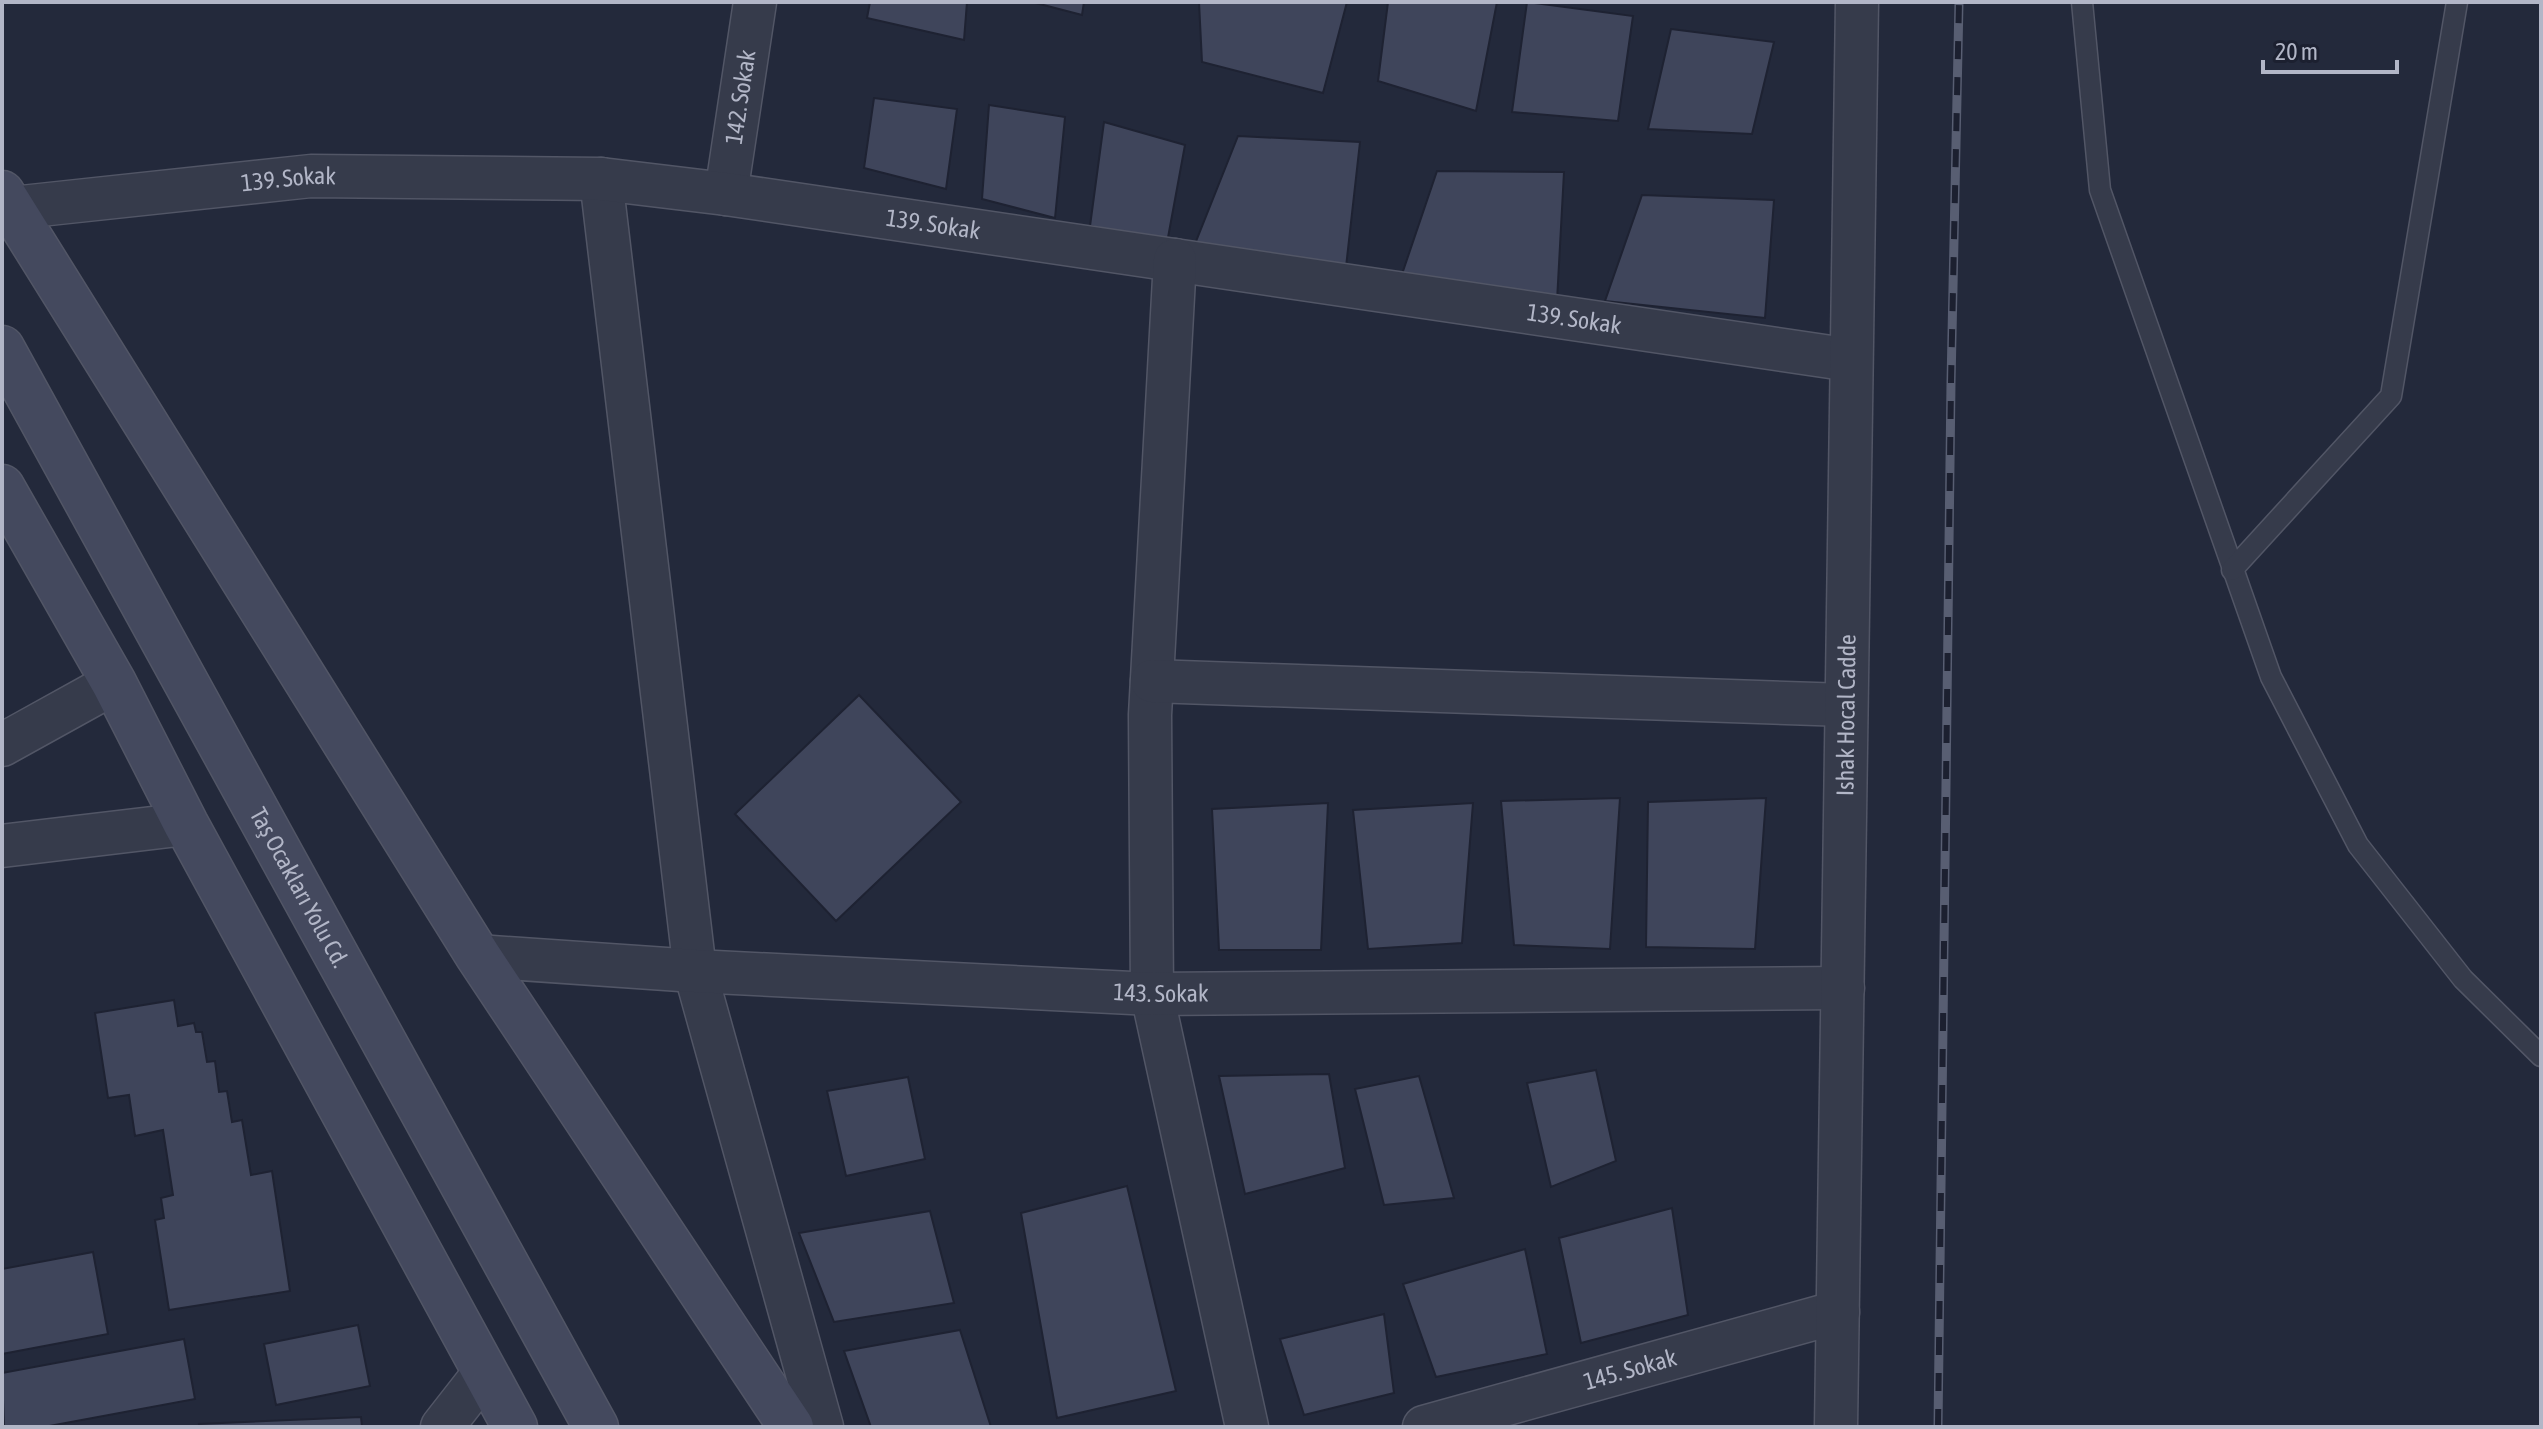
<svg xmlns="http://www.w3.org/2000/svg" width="2543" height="1429" font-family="'Asap Condensed',sans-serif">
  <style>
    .building { fill: #3f455b; stroke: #1e2232; stroke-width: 2 }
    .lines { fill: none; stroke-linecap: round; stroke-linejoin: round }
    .lane-casing { stroke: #525666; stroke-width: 23 }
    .street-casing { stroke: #525666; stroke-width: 45 }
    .secondary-casing { stroke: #525666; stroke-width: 47 }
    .lane { stroke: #363b4b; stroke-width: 20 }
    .street { stroke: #363b4b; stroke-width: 42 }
    .secondary { stroke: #44495e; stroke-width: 44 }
    .rail-casing { stroke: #585e72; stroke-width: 9 }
    .rail { stroke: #1c2030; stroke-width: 6; stroke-dasharray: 18; stroke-linecap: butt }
    .labels { text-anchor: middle; stroke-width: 6; stroke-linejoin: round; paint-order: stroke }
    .street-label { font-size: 24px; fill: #b2b6c7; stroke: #1c2030 }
  </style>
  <rect width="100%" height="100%" fill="#23293b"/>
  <g class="building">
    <polygon points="870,2 967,2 964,40 867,18"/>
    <polygon points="1032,2 1084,2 1082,15"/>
    <polygon points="1199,2 1347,2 1323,93 1202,62"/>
    <polygon points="1388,2 1497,2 1476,111 1378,81"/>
    <polygon points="1527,2 1633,16 1618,121 1512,112"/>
    <polygon points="1671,29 1774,42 1752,134 1648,129"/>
    <polygon points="874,98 957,109 946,189 864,168"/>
    <polygon points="989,105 1065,117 1055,218 982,199"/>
    <polygon points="1104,122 1185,145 1167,243 1090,226"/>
    <polygon points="1238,136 1360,142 1346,267 1195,244"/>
    <polygon points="1437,171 1564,172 1557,301 1400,280"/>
    <polygon points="1642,195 1774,200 1765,318 1605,301"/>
    <polygon points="859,695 961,802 836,921 735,814"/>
    <polygon points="1620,798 1610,949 1514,945 1501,801"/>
    <polygon points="1766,798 1755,949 1646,947 1648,802"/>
    <polygon points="1328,803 1321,950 1219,950 1212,809"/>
    <polygon points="1473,803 1462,943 1368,949 1353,810"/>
    <polygon points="174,1000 178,1026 194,1023 196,1032 202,1032 207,1062 215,1061 219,1092 227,1091 232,1122 242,1120 251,1175 272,1171 290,1291 169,1310 155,1220 164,1218 161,1198 173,1195 163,1130 135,1136 129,1095 108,1098 95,1013"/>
    <polygon points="1596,1070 1616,1161 1551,1187 1527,1083"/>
    <polygon points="1329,1074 1345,1168 1245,1194 1219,1076"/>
    <polygon points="1419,1076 1454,1198 1384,1205 1355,1089"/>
    <polygon points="908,1077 925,1159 846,1176 827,1091"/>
    <polygon points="1127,1186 1176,1391 1057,1418 1021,1213"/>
    <polygon points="1672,1208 1688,1315 1581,1343 1559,1238"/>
    <polygon points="930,1211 954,1303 834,1322 799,1233"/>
    <polygon points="1525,1249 1547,1354 1436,1377 1403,1284"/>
    <polygon points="93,1252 108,1334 2,1354 2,1269"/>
    <polygon points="1384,1314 1394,1393 1304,1415 1280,1339"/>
    <polygon points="358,1325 370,1386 276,1405 264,1344"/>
    <polygon points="960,1330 991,1427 871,1427 844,1351"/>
    <polygon points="184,1339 195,1399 44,1427 4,1427 2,1373"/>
    <polygon points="361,1417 362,1427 200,1427 199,1424"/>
  </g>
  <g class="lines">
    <defs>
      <g id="lane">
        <polyline points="2082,2 2100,190 2271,677 2358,845 2463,979 2541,1056"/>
        <polyline points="2232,570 2391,396 2457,2"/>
      </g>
      <g id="street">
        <polyline points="601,179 695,971 822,1427"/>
        <path id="s1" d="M726,194L755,2"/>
        <path id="s2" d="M12,208L311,176L601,179L726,194L1851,360"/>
        <polyline points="1175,260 1150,715 1152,994 1247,1427"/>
        <polyline points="1152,681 1846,705"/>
        <polyline points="2,745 114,683"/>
        <polyline points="2,846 186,824"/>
        <path id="s3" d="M478,956L695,971L1152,994L1843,988"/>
        <polyline points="442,1427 485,1372"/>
        <path id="s4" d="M1424,1427L1838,1312"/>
        <path id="s5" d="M1836,1427L1857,2"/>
      </g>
      <g id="secondary">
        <polyline points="2,193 478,956 791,1427"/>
        <path id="s6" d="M2,348L596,1427"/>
        <polyline points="2,487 114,683 186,824 515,1427"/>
      </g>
    </defs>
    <use href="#lane" class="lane-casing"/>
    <use href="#street" class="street-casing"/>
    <use href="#secondary" class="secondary-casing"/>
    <use href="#lane" class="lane"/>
    <use href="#street" class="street"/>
    <use href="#secondary" class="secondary"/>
    <defs>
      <polyline id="rail" points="1938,1427 1951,383 1959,2"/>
    </defs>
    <use href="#rail" class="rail-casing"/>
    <use href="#rail" class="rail"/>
  </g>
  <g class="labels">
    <g class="street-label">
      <text dy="8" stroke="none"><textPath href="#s1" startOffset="98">142. Sokak</textPath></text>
      <text dy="8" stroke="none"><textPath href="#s2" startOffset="278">139. Sokak</textPath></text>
      <text dy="8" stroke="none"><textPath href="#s2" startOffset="926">139. Sokak</textPath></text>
      <text dy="8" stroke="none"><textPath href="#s2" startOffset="1574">139. Sokak</textPath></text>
      <text dy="8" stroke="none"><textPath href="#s5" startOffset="712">Ishak Hocal Cadde</textPath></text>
      <text dy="8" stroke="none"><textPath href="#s6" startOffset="616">Taş Ocakları Yolu Cd.</textPath></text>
      <text dy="8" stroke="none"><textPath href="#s3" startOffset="684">143. Sokak</textPath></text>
      <text dy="8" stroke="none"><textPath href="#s4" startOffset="214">145. Sokak</textPath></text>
    </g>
  </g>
  <rect width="2543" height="1429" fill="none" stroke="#b2b6c7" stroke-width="8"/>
  <path d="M2263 60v12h134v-12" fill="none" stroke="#b2b6c7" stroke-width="4"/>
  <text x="2275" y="60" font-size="24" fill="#b2b6c7" stroke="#1c2030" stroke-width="6" paint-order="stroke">20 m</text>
</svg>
